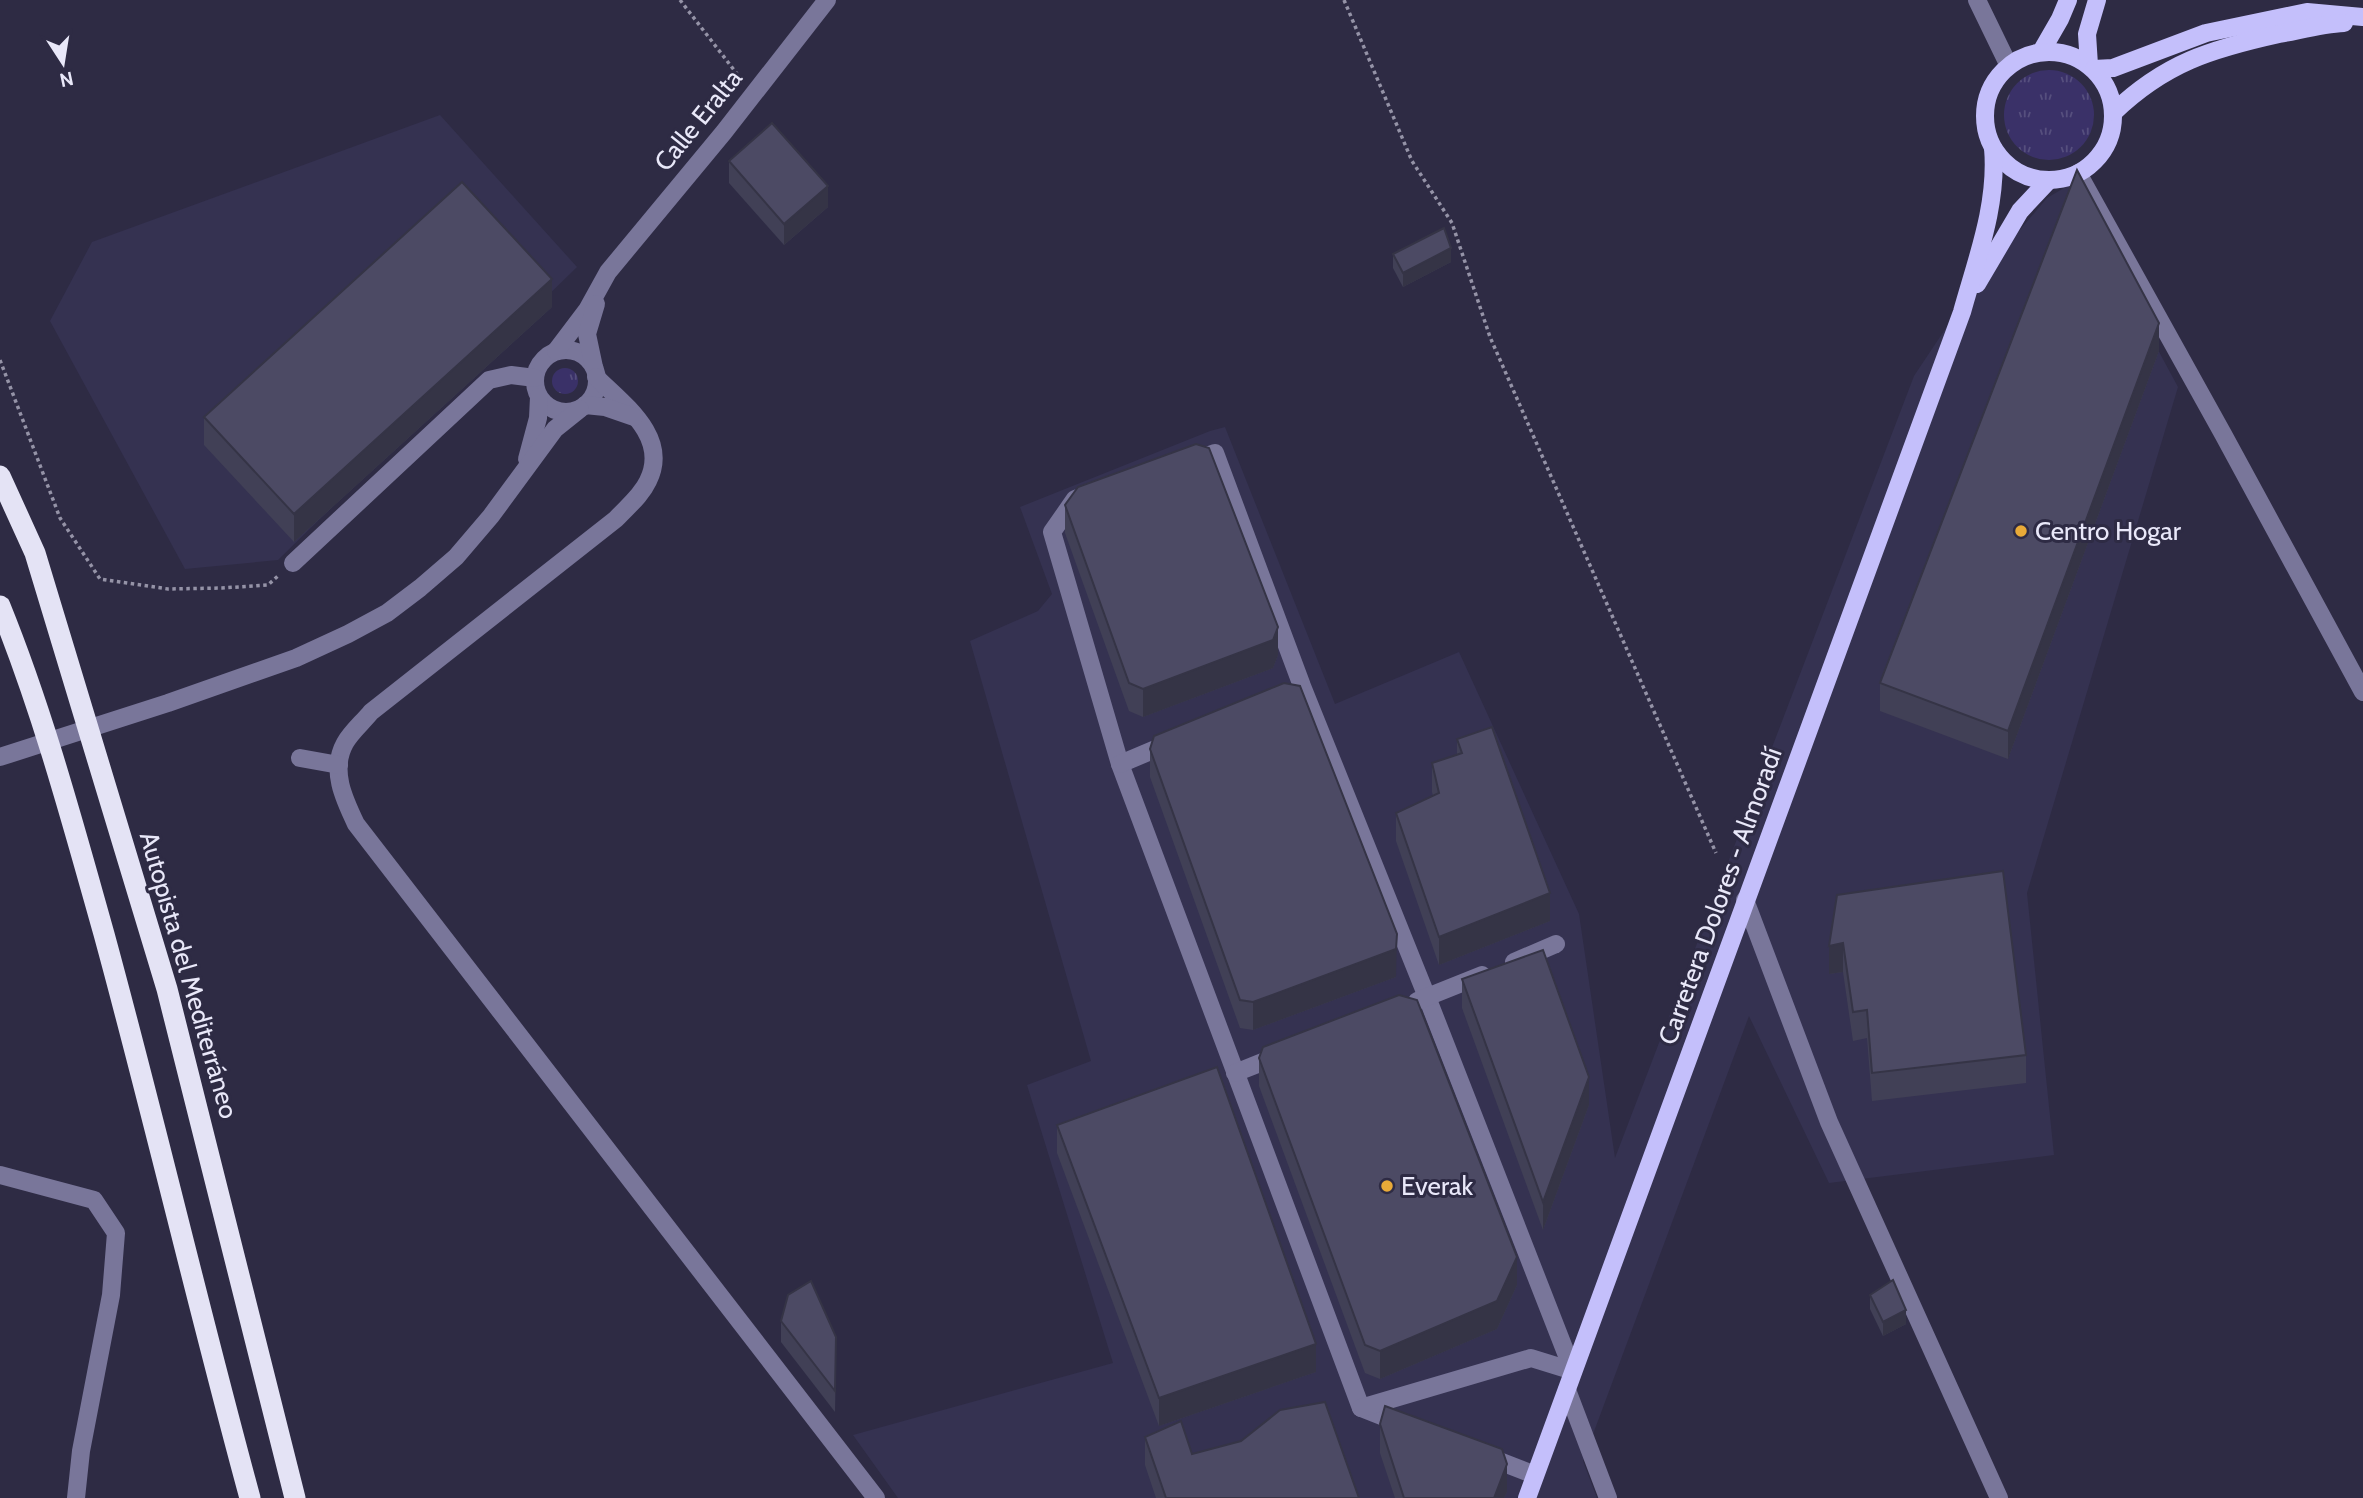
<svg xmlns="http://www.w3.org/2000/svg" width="2363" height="1498" font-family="Cabin,sans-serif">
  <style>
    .built { fill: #353251 }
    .park { fill: url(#park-tufts) }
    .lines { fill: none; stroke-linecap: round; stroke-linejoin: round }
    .path { stroke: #9593a7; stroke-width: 3.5; stroke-dasharray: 3.5 3.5; stroke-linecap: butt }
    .minor { stroke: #79769a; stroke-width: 18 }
    .major { stroke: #c4bffb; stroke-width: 18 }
    .highway { stroke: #e4e3f5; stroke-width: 21 }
    .wall { fill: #414056 }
    .shaded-wall { fill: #353446 }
    .building { fill: #4c4a64; stroke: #353446; stroke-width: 2 }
    .poi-dot { fill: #e9aa38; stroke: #2e2b44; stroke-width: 2.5 }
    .labels { text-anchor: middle; stroke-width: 6; stroke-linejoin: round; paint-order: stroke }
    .street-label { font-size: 26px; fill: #e9e8f9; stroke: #2e2b44 }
    .poi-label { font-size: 26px; fill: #e9e8f9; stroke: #2e2b44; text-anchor: start }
  </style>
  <defs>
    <pattern id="park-tufts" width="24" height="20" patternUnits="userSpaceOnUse" patternTransform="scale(1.75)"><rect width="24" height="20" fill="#3a3168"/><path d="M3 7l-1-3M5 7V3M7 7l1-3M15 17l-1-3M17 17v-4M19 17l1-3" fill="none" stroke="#564f7e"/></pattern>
  </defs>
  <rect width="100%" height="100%" fill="#2e2b44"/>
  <g class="built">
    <polygon points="440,115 577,267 278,560 185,569 50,321 92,242"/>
    <polygon points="2069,185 2178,387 2027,893 2054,1155 1829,1183 1749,1016 1583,1461 1597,1498 898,1498 853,1435 1113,1363 1027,1085 1091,1061 970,641 1038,611 1052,594 1020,507 1210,431 1225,427 1335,704 1459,652 1579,914 1615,1158 1914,376 1980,277 2047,198"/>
  </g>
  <g class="park">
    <circle cx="2049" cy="115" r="45"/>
    <circle cx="565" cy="381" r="13"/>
  </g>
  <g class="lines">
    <g class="path">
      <polyline points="680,0 741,79"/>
      <polyline points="1344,0 1412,161 1452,223 1490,337 1716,853"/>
      <polyline points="0,360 60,518 100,579 168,589 222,588 268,585 279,575"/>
    </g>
    <g class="minor">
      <polyline points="1977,0 2009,66"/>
      <polyline points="2078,173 2223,434 2363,692"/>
      <circle cx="566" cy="381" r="31"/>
      <polyline points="556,351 587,310 608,272 724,132 827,0"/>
      <polyline points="594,367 587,334 596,304"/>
      <path d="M596,377C623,404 670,437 648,481C641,496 627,507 616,519L371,712C363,722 351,732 345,743C330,770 344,799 356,824L876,1498"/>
      <polyline points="585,405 605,407 634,417"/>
      <polyline points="527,459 538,418 539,397"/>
      <polyline points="1190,462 1215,453 1302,686 1427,997 1573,1371"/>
      <polyline points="1080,497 1075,499 1052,532 1120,764 1361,1408 1404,1425"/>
      <polyline points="293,563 489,380 511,375 535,378"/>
      <polyline points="0,757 168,703 296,658 348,634 387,613 420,588 456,557 491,516 555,429 580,409"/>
      <polyline points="300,758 339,765"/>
      <polyline points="1120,764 1172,742"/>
      <polyline points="1745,900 1829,1122 1999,1498"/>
      <polyline points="1514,962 1556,944"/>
      <polyline points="1417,1001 1482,975"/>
      <polyline points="1235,1073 1280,1055"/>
      <polyline points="0,1175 94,1200 116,1233 111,1295 81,1451 76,1498"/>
      <polyline points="1567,1390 1608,1498"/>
      <polyline points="1361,1408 1531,1358 1573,1371"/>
      <polyline points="1486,1456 1535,1475"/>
    </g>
    <g class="major">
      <polyline points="2041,52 2060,19 2068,0"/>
      <circle cx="2049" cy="116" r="64"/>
      <polyline points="2089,65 2087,34 2097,0"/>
      <polyline points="2094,69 2113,68 2206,33 2307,12 2363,17"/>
      <path d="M2114,112C2165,63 2211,49 2279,34C2301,30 2322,24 2344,23"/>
      <polyline points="1977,284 2020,211 2049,180"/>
      <path d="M1527,1498L1962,312C1977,258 1998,204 1993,148"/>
    </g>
    <g class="highway">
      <polyline points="0,476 35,553 167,989 295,1498"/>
      <path d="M0,606C43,712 73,824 104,934C155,1121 199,1311 250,1498"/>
    </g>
  </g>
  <g class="wall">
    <polygon points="729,161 828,207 784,245 729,183"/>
    <polygon points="1393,254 1451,262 1403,287 1393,268"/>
    <polygon points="552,307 294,542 204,445 204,417"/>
    <polygon points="2159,351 2008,759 1880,711 1880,683"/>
    <polygon points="1065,505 1278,655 1273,668 1143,717 1129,711 1065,533"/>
    <polygon points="1457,739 1550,921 1439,965 1396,841 1396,813 1433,796 1432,792 1432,763 1457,754"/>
    <polygon points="1150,749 1396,977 1253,1030 1240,1028 1150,777"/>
    <polygon points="1837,895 2026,1055 2026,1083 1872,1101 1867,1038 1853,1041 1843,972 1829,974"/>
    <polygon points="1462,979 1589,1105 1543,1230 1462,1008"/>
    <polygon points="1259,1058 1517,1285 1497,1329 1380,1379 1365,1373 1259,1086"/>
    <polygon points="1057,1125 1316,1372 1159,1426 1057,1153"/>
    <polygon points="1870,1295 1906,1324 1883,1336 1870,1309"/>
    <polygon points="781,1321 836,1358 835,1412 781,1342"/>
    <polygon points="1380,1424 1507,1492 1504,1498 1395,1498 1380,1453"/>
    <polygon points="1145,1437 1192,1454 1359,1498 1156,1498 1145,1465"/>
  </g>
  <g class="shaded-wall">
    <polygon points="828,186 828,207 784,245 784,224"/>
    <polygon points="1451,248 1451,262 1403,287 1403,273"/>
    <polygon points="552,279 552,307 294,542 294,514"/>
    <polygon points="2159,323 2159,351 2008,759 2008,731"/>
    <polygon points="1278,627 1278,655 1273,668 1143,717 1143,689"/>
    <polygon points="1550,893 1550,921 1439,965 1439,937"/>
    <polygon points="1397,934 1396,977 1253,1030 1253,1002"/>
    <polygon points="1843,943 1843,972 1829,974 1829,946"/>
    <polygon points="1589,1077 1589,1105 1543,1230 1543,1202"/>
    <polygon points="1517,1257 1517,1285 1497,1329 1380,1379 1380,1351"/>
    <polygon points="1906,1310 1906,1324 1883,1336 1883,1322"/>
    <polygon points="1316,1344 1316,1372 1159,1426 1159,1398"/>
    <polygon points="1507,1464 1507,1492 1504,1498 1494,1498"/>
  </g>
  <g class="building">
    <polygon points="772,123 828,186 784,224 729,161"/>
    <polygon points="2077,170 2159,323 2008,731 1880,683"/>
    <polygon points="462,182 552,279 294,514 204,417"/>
    <polygon points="1444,228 1451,248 1403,273 1393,254"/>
    <polygon points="1196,444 1209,448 1278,627 1273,640 1143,689 1129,683 1065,505 1078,487"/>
    <polygon points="1284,683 1300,686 1397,934 1396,949 1253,1002 1240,1000 1150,749 1154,736"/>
    <polygon points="1492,727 1550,893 1439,937 1396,813 1439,793 1432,763 1462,753 1457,739"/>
    <polygon points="2003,871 2026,1055 1872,1073 1867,1010 1853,1012 1843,943 1829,946 1837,895"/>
    <polygon points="1543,950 1589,1077 1543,1202 1462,979"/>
    <polygon points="1399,995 1417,1000 1517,1257 1497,1301 1380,1351 1365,1345 1259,1058 1263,1047"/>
    <polygon points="1217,1067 1316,1344 1159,1398 1057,1125"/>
    <polygon points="1893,1280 1906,1310 1883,1322 1870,1295"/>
    <polygon points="811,1281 836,1337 835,1391 781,1321 788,1295"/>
    <polygon points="1325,1402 1359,1498 1166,1498 1145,1437 1181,1421 1192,1454 1241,1441 1280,1410"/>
    <polygon points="1385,1406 1502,1449 1507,1464 1494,1498 1404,1498 1380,1424"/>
  </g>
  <g class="poi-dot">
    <circle cx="2021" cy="531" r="7"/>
    <circle cx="1387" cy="1186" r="7"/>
  </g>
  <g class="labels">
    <g class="street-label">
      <text transform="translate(698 120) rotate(-51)" y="9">Calle Eralta</text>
      <text transform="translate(1720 896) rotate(-70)" y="9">Carretera Dolores - Almoradí</text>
      <text transform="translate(189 975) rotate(74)" y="9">Autopista del Mediterráneo</text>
    </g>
    <g class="poi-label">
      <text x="2035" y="540">Centro Hogar</text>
      <text x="1401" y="1195">Everak</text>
    </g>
  </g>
  <g transform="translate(63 63) rotate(168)" stroke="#2e2b44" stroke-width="5" paint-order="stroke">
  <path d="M0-5L12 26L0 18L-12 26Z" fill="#e9e8f9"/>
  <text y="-10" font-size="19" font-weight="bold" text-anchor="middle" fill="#e9e8f9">N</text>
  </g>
</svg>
